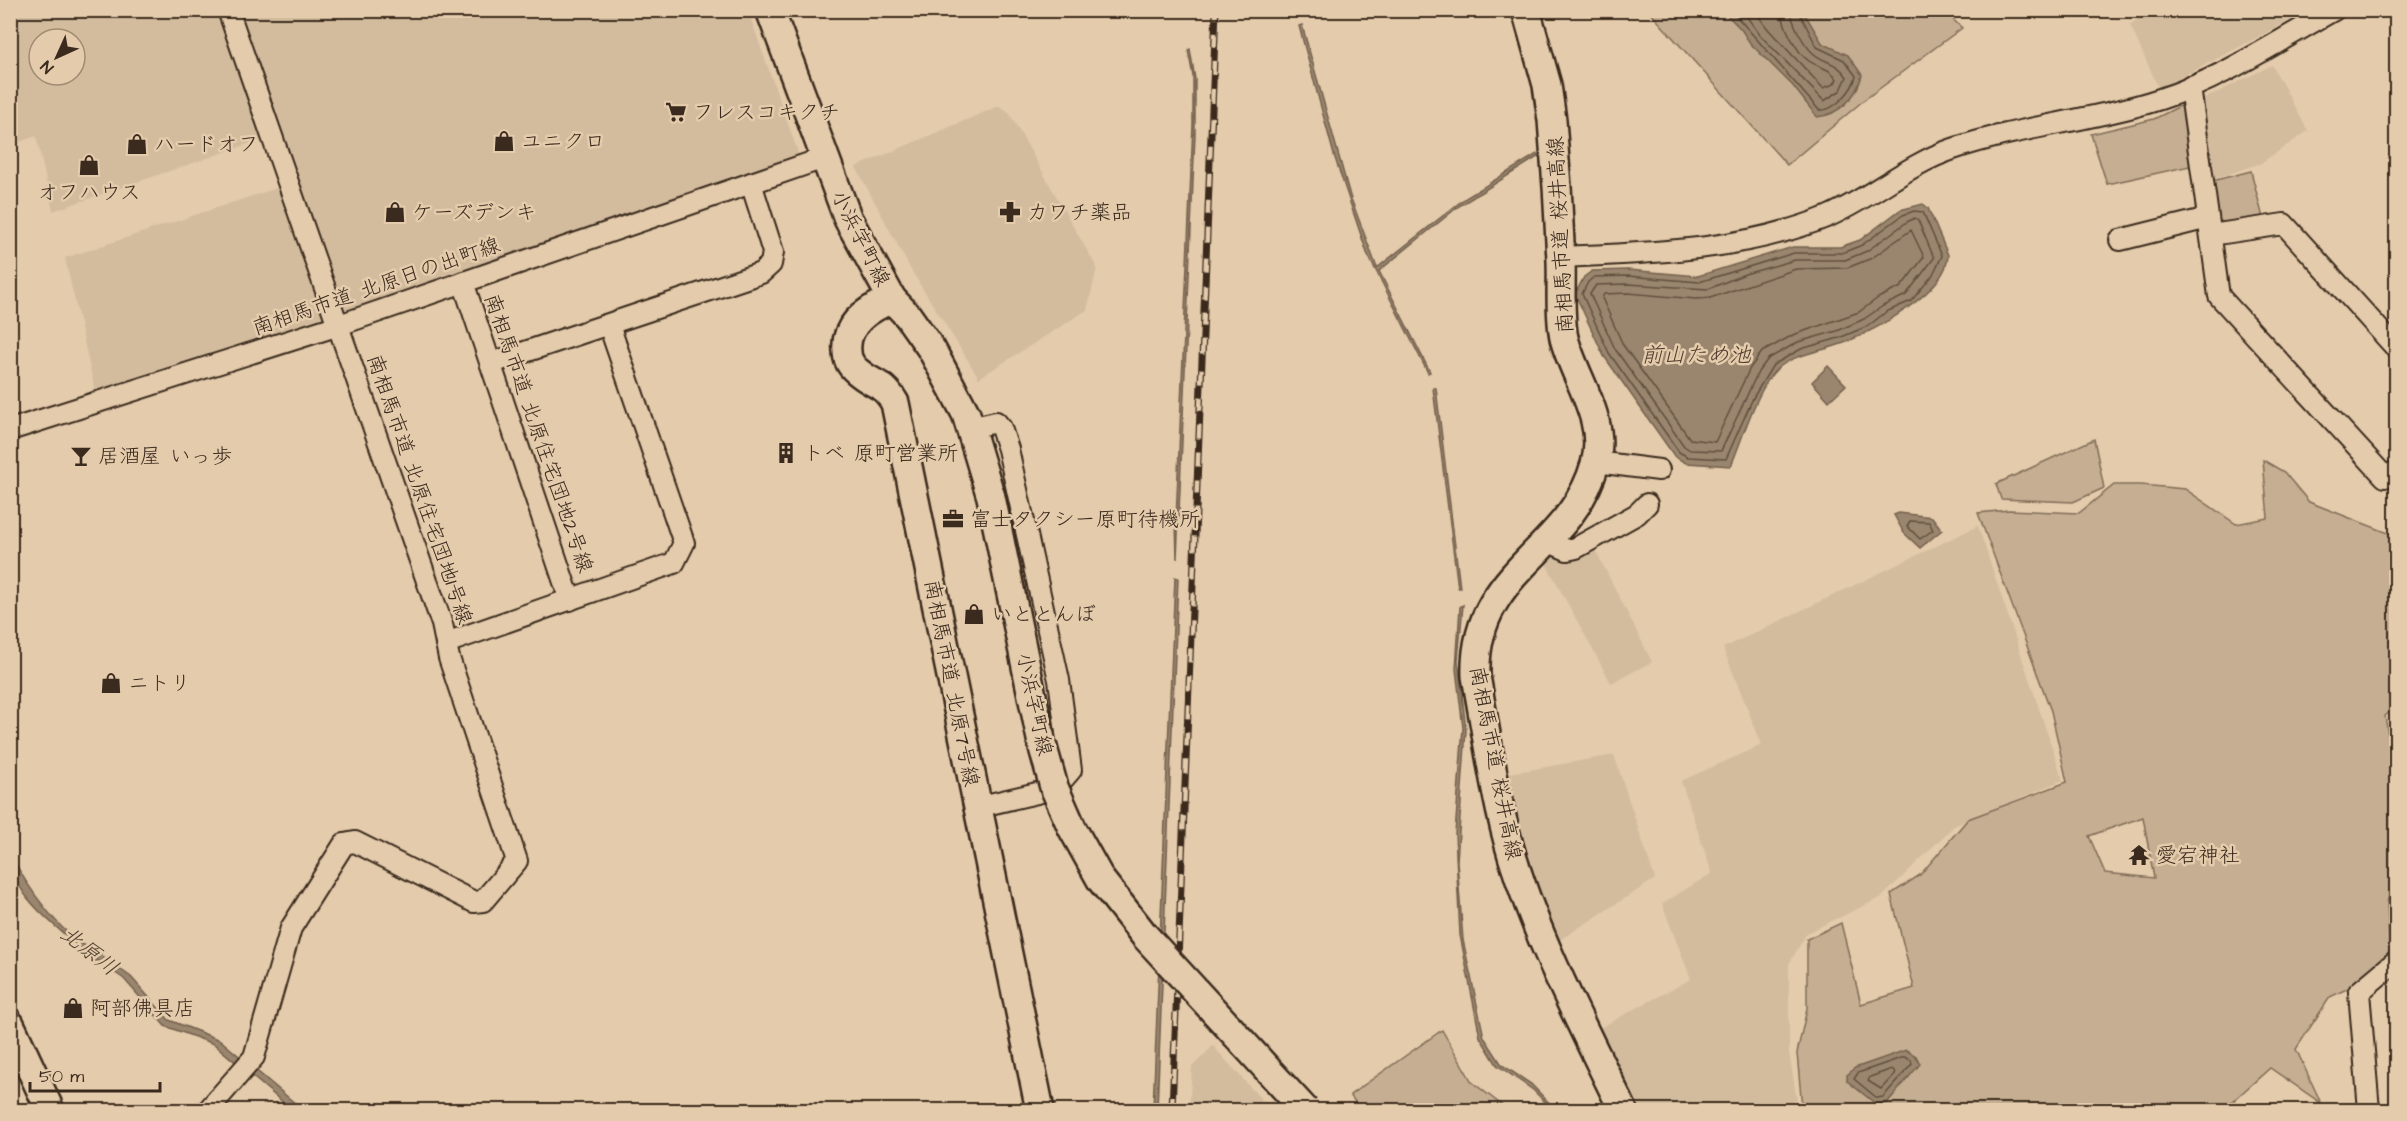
<svg xmlns="http://www.w3.org/2000/svg" width="2407" height="1121" font-family="'Architects Daughter','Klee One',sans-serif">
  <style>
    .built { fill: #d3bc9e; fill-rule: evenodd }
    .green { fill: #c5ae91; stroke: #806c58; stroke-width: 1.5; fill-rule: evenodd }
    .water { fill: #9a866e; stroke: #74614e; stroke-width: 1.5 }
    .lines { fill: none; stroke-linecap: round; stroke-linejoin: round }
    .shore { stroke: #614f3e; stroke-width: 1.5 }
    .street-casing { stroke: #3b2a1e; stroke-width: 24 }
    .secondary-casing { stroke: #3b2a1e; stroke-width: 32 }
    .street { stroke: #e3cbab; stroke-width: 20 }
    .secondary { stroke: #e3cbab; stroke-width: 27 }
    .rail-casing { stroke: #3b2a1e; stroke-width: 7 }
    .rail { stroke: #e3cbab; stroke-width: 4.5; stroke-dasharray: 14; stroke-linecap: butt }
    .secondary-bridge-casing { stroke: #3b2a1e; stroke-width: 32; stroke-linecap: butt }
    .secondary-bridge { stroke: #e3cbab; stroke-width: 27 }
    .labels { text-anchor: middle; stroke-width: 5; stroke-linejoin: round; paint-order: stroke }
    .poi-label { font-size: 21px; fill: #3b2a1e; stroke: #e3cbab; text-anchor: start }
    .street-label { font-size: 21px; fill: #3b2a1e; stroke: #e3cbab }
    .water-label { font-size: 22px; font-style: italic; fill: #4e3c2e; stroke: #e3cbab }
  </style>
  <rect width="100%" height="100%" fill="#e3cbab"/>
  <filter id="ink" filterUnits="userSpaceOnUse"><feTurbulence type="fractalNoise" baseFrequency=".0167" numOctaves="2"/><feDisplacementMap in="SourceGraphic" scale="12" xChannelSelector="R" yChannelSelector="G"/><feConvolveMatrix kernelMatrix="1 2 1 2 8 2 1 2 1" color-interpolation-filters="sRGB"/></filter>
  <g filter="url(#ink)">
    <g class="built">
      <polygon points="2150,10 2308,10 2308,11 2159,89 2130,25"/>
      <path d="M10,11H748L800,158L319,321L95,390L65,258L280,187L263,139L53,211L36,136L11,145ZM39,39H75V75H39Z"/>
      <polygon points="2272,65 2308,131 2261,163 2215,179 2202,100"/>
      <polygon points="999,106 1008,111 1097,268 1087,310 979,378 911,270 856,167"/>
      <polygon points="1978,526 2063,780 1954,826 1882,897 1807,933 1789,964 1789,1053 1797,1100 1783,1110 1634,1110 1596,1030 1691,979 1662,904 1712,873 1681,781 1762,745 1723,648"/>
      <polygon points="1594,547 1652,662 1611,683 1545,562 1557,550"/>
      <polygon points="1614,755 1655,879 1558,941 1528,873 1505,774"/>
      <polygon points="1213,1046 1271,1110 1189,1110 1192,1067"/>
    </g>
    <g class="green">
      <polygon points="1649,11 1742,11 1817,49 1796,11 1944,11 1962,28 1864,100 1787,165"/>
      <polygon points="2182,105 2190,166 2107,184 2091,134 2154,119"/>
      <polygon points="2251,171 2263,218 2230,225 2218,220 2212,181"/>
      <polygon points="2094,439 2104,488 2073,502 2001,499 1996,484"/>
      <path d="M2263,460L2284,472L2309,502L2396,536V707L2385,716L2396,782V881L2387,902L2390,957L2365,980L2330,997L2296,1049L2321,1103L2270,1068L2223,1110H1806L1802,1107L1797,1053L1807,1009V939L1841,923L1861,1004L1914,988L1891,894L1920,875L1968,819L2067,782L2051,711L1978,513L2009,510L2079,513L2114,485H2141L2185,489L2236,524L2268,518ZM2143,817L2154,878L2105,873L2089,836Z"/>
      <polygon points="1442,1030 1472,1082 1508,1110 1361,1110 1350,1095"/>
    </g>
    <g class="water">
      <path d="M1723,11H1803L1822,43L1848,55L1862,75C1857,96 1840,115 1817,117L1793,86L1750,43L1741,29Z"/>
      <polygon points="1302,25 1350,196 1377,268 1464,199 1537,154 1539,156 1459,206 1379,271 1430,372 1428,373 1367,253 1334,155 1299,26"/>
      <polygon points="1190,49 1195,79 1195,134 1177,559 1176,520 1193,125 1193,76 1188,50"/>
      <path d="M1923,204L1928,208L1948,255C1948,292 1873,331 1844,343C1821,352 1794,353 1776,370C1758,387 1741,442 1731,466L1686,463L1675,457L1604,356L1575,294L1584,277L1592,271L1628,270L1698,276L1793,247H1840L1860,240L1900,210Z"/>
      <polygon points="1828,366 1846,385 1829,401 1812,382"/>
      <polygon points="1433,388 1436,388 1460,588 1458,588"/>
      <polygon points="1899,513 1932,517 1942,530 1920,548 1904,533 1894,515"/>
      <polygon points="1175,577 1178,578 1157,1110 1153,1110"/>
      <polygon points="1463,605 1458,660 1466,730 1457,861 1463,940 1484,1037 1502,1065 1531,1084 1556,1110 1553,1110 1533,1090 1497,1065 1480,1037 1460,935 1455,834 1463,728 1456,669 1460,607"/>
      <path d="M10,852C24,883 66,946 102,952L100,955L131,977L169,1020L220,1040L303,1110H292L214,1044L165,1026L124,979L97,960L95,962C64,929 11,902 10,852Z"/>
      <polygon points="1906,1050 1916,1056 1920,1064 1887,1103 1876,1104 1847,1081 1847,1075 1855,1068"/>
    </g>
    <g class="lines">
      <g class="shore">
        <path d="M1731,10L1819,110C1834,112 1853,90 1856,76L1844,60L1817,47L1798,10"/>
        <path d="M1742,10L1760,35L1824,101L1841,90L1847,77C1836,60 1825,64 1813,53C1804,45 1791,22 1791,10"/>
        <path d="M1754,10L1768,29L1823,88L1834,84L1837,79C1831,68 1819,68 1809,61C1797,53 1782,25 1782,10"/>
        <polygon points="1914,211 1923,212 1942,256 1932,276 1911,301 1886,312 1868,326 1839,338 1801,349 1773,365 1753,398 1726,459 1688,457 1679,452 1609,353 1582,294 1588,282 1594,277 1628,276 1699,282 1794,253 1842,253 1862,245 1903,215"/>
        <polygon points="1915,218 1918,220 1934,258 1906,295 1883,306 1864,319 1837,331 1798,342 1768,359 1758,372 1721,451 1690,450 1684,446 1615,349 1590,294 1596,285 1628,284 1708,289 1745,274 1795,260 1845,260 1867,251 1907,222"/>
        <polygon points="1911,230 1924,257 1901,287 1878,298 1859,312 1793,335 1762,352 1750,368 1715,442 1690,439 1623,345 1602,298 1604,294 1628,293 1696,299 1710,298 1796,269 1847,268 1872,258"/>
        <polygon points="1910,521 1929,522 1933,530 1920,539 1907,526"/>
        <polygon points="1904,1057 1911,1060 1912,1064 1883,1097 1877,1098 1854,1079 1858,1073"/>
        <polygon points="1892,1069 1896,1073 1881,1089 1868,1081 1870,1077"/>
      </g>
      <defs>
        <g id="street">
          <polyline points="2190,87 2219,296 2385,477 2396,471"/>
          <polyline points="2211,235 2284,224 2396,348"/>
          <polyline points="2120,240 2208,218"/>
          <path d="M1561,257C1652,253 1744,251 1829,216C1872,197 1908,164 1953,149C2020,126 2093,121 2160,99C2222,79 2278,41 2334,10"/>
          <polyline points="463,282 570,600"/>
          <polyline points="492,363 761,273 771,264 773,252 751,183"/>
          <polyline points="970,428 996,422 1001,428 1008,449 1059,680 1071,770 1059,784 1050,790 977,807"/>
          <polyline points="10,430 339,325 824,158"/>
          <polyline points="1596,462 1659,470"/>
          <polyline points="1547,541 1567,550 1576,548 1637,514 1647,504"/>
          <polyline points="446,643 674,563 684,543 609,325"/>
          <polyline points="208,1110 254,1057 291,928 344,844 355,842 367,848 474,902 483,901 517,861 449,658 442,624 228,10"/>
          <polyline points="2369,1110 2359,992 2396,961"/>
        </g>
        <g id="secondary">
          <polyline points="770,10 848,219 892,299 908,316 932,350 966,414 991,497 1042,744"/>
          <path d="M1526,10L1547,85L1552,120C1556,167 1559,214 1561,261C1562,285 1559,314 1564,338C1574,378 1608,420 1595,464C1570,554 1472,569 1476,676C1487,736 1495,800 1513,859C1540,946 1584,1029 1623,1110"/>
          <path d="M892,299C870,308 844,323 847,351C847,359 851,366 857,371C874,386 882,381 895,403L1040,1110"/>
          <polyline points="10,1024 50,1110"/>
        </g>
      </defs>
      <use href="#street" class="street-casing"/>
      <use href="#secondary" class="secondary-casing"/>
      <use href="#street" class="street"/>
      <use href="#secondary" class="secondary"/>
      <defs>
        <polyline id="rail" points="1172,1110 1216,10"/>
      </defs>
      <use href="#rail" class="rail-casing"/>
      <use href="#rail" class="rail"/>
      <defs>
        <polyline id="secondary-bridge" points="1042,744 1054,787 1072,828 1101,880 1145,936 1305,1110"/>
      </defs>
      <use href="#secondary-bridge" class="secondary-bridge-casing"/>
      <use href="#secondary-bridge" class="secondary-bridge"/>
    </g>
  </g>
  <defs>
    <symbol id="supermarket-bare" viewBox="-9 -9 18 18"><path d="M-6-5.5h2.5l.6 2H6L4.5 2H-2.5L-4.4-4H-6ZM-1.5 3.2a1.3 1.3 0 1 0 .1 0ZM3 3.2a1.3 1.3 0 1 0 .1 0Z" fill="#3b2a1e" stroke="#e3cbab" stroke-width="2.5" paint-order="stroke"/></symbol>
    <symbol id="shop-bare" viewBox="-9 -9 18 18"><path d="M-5-2.5h2.3a2.7 3.5 0 0 1 5.4 0H5L5.5 6h-11ZM-1.5-2.5h3a1.5 2.3 0 0 0-3 0Z" fill="#3b2a1e" stroke="#e3cbab" stroke-width="2.5" paint-order="stroke"/></symbol>
    <symbol id="pharmacy-bare" viewBox="-9 -9 18 18"><path d="M-2-6h4v4h4v4h-4v4h-4v-4h-4v-4h4Z" fill="#3b2a1e" stroke="#e3cbab" stroke-width="2.5" paint-order="stroke"/></symbol>
    <symbol id="building-bare" viewBox="-9 -9 18 18"><path d="M-4-6H4V6H1V3H-1V6H-4ZM-2.5-4.3h1.7v1.8h-1.7ZM.8-4.3h1.7v1.8H.8ZM-2.5-1h1.7V.8h-1.7ZM.8-1h1.7V.8H.8Z" fill="#3b2a1e" stroke="#e3cbab" stroke-width="2.5" paint-order="stroke"/></symbol>
    <symbol id="bar-bare" viewBox="-9 -9 18 18"><path d="M-6-5H6L.8 .8V4.5H3.5V6h-7V4.5H-.8V.8Z" fill="#3b2a1e" stroke="#e3cbab" stroke-width="2.5" paint-order="stroke"/></symbol>
    <symbol id="office-bare" viewBox="-9 -9 18 18"><path d="M-6-3h4V-5.5h4V-3h4V5H-6ZM-1-4.5V-3h2v-1.5ZM-6 0V1H6V0Z" fill="#3b2a1e" stroke="#e3cbab" stroke-width="2.5" paint-order="stroke"/></symbol>
    <symbol id="temple-bare" viewBox="-9 -9 18 18"><path d="M0-6L5-2H3V0L6.5 2.5H4V6H1.5V3h-3V6H-4V2.5H-6.5L-3 0V-2H-5Z" fill="#3b2a1e" stroke="#e3cbab" stroke-width="2.5" paint-order="stroke"/></symbol>
  </defs>
  <g fill-rule="evenodd">
    <use href="#supermarket-bare" x="661" y="97" width="30" height="30"/>
    <use href="#shop-bare" x="489" y="126" width="30" height="30"/>
    <use href="#shop-bare" x="122" y="129" width="30" height="30"/>
    <use href="#shop-bare" x="74" y="150" width="30" height="30"/>
    <use href="#shop-bare" x="380" y="197" width="30" height="30"/>
    <use href="#pharmacy-bare" x="995" y="197" width="30" height="30"/>
    <use href="#building-bare" x="771" y="438" width="30" height="30"/>
    <use href="#bar-bare" x="66" y="441" width="30" height="30"/>
    <use href="#office-bare" x="938" y="504" width="30" height="30"/>
    <use href="#shop-bare" x="959" y="599" width="30" height="30"/>
    <use href="#shop-bare" x="96" y="668" width="30" height="30"/>
    <use href="#temple-bare" x="2124" y="840" width="30" height="30"/>
    <use href="#shop-bare" x="58" y="993" width="30" height="30"/>
  </g>
  <g class="labels">
    <g class="poi-label">
      <text x="693" y="119">フレスコキクチ</text>
      <text x="521" y="148">ユニクロ</text>
      <text x="154" y="151">ハードオフ</text>
      <text x="89" y="199" text-anchor="middle">オフハウス</text>
      <text x="412" y="219">ケーズデンキ</text>
      <text x="1027" y="219">カワチ薬品</text>
      <text x="803" y="460">トベ 原町営業所</text>
      <text x="98" y="463">居酒屋 いっ歩</text>
      <text x="970" y="526">富士タクシー原町待機所</text>
      <text x="991" y="621">いととんぼ</text>
      <text x="128" y="690">ニトリ</text>
      <text x="2156" y="862">愛宕神社</text>
      <text x="90" y="1015">阿部佛具店</text>
    </g>
    <g class="street-label">
      <text transform="translate(1560 235) rotate(-93)" y="7">南相馬市道 桜井高線</text>
      <text transform="translate(861 238) rotate(63)" y="7">小浜字町線</text>
      <text transform="translate(376 286) rotate(-19)" y="7">南相馬市道 北原日の出町線</text>
      <text transform="translate(539 433) rotate(71)" y="7">南相馬市道 北原住宅団地2号線</text>
      <text transform="translate(420 489) rotate(71)" y="7">南相馬市道 北原住宅団地1号線</text>
      <text transform="translate(952 683) rotate(79)" y="7">南相馬市道 北原7号線</text>
      <text transform="translate(1035 704) rotate(78)" y="7">小浜字町線</text>
      <text transform="translate(1496 763) rotate(79)" y="7">南相馬市道 桜井高線</text>
    </g>
    <g class="water-label">
      <text x="1696" y="362">前山ため池</text>
      <text transform="translate(90 950) rotate(38)" y="8">北原川</text>
    </g>
  </g>
  <rect width="2407" height="1121" fill="none" stroke="#e3cbab" stroke-width="36"/>
  <rect x="18" y="18" width="2371" height="1085" fill="none" stroke="#3b2a1e" stroke-width="2" filter="url(#ink)"/>
  <g transform="translate(57 57) rotate(225)"><circle r="28" fill="#e3cbab" stroke="#a08b73" stroke-width="1.5"/>
  <path d="M0-4.5L10 22L0 15L-10 22Z" fill="#3b2a1e"/>
  <text y="-9" font-size="16" font-weight="bold" text-anchor="middle" fill="#3b2a1e">N</text>
  </g>
  <path d="M30 1082v9h130v-9" fill="none" stroke="#3b2a1e" stroke-width="3"/>
  <text x="39" y="1082" font-size="18" fill="#3b2a1e" stroke="#e3cbab" stroke-width="4.5" paint-order="stroke">50 m</text>
</svg>
